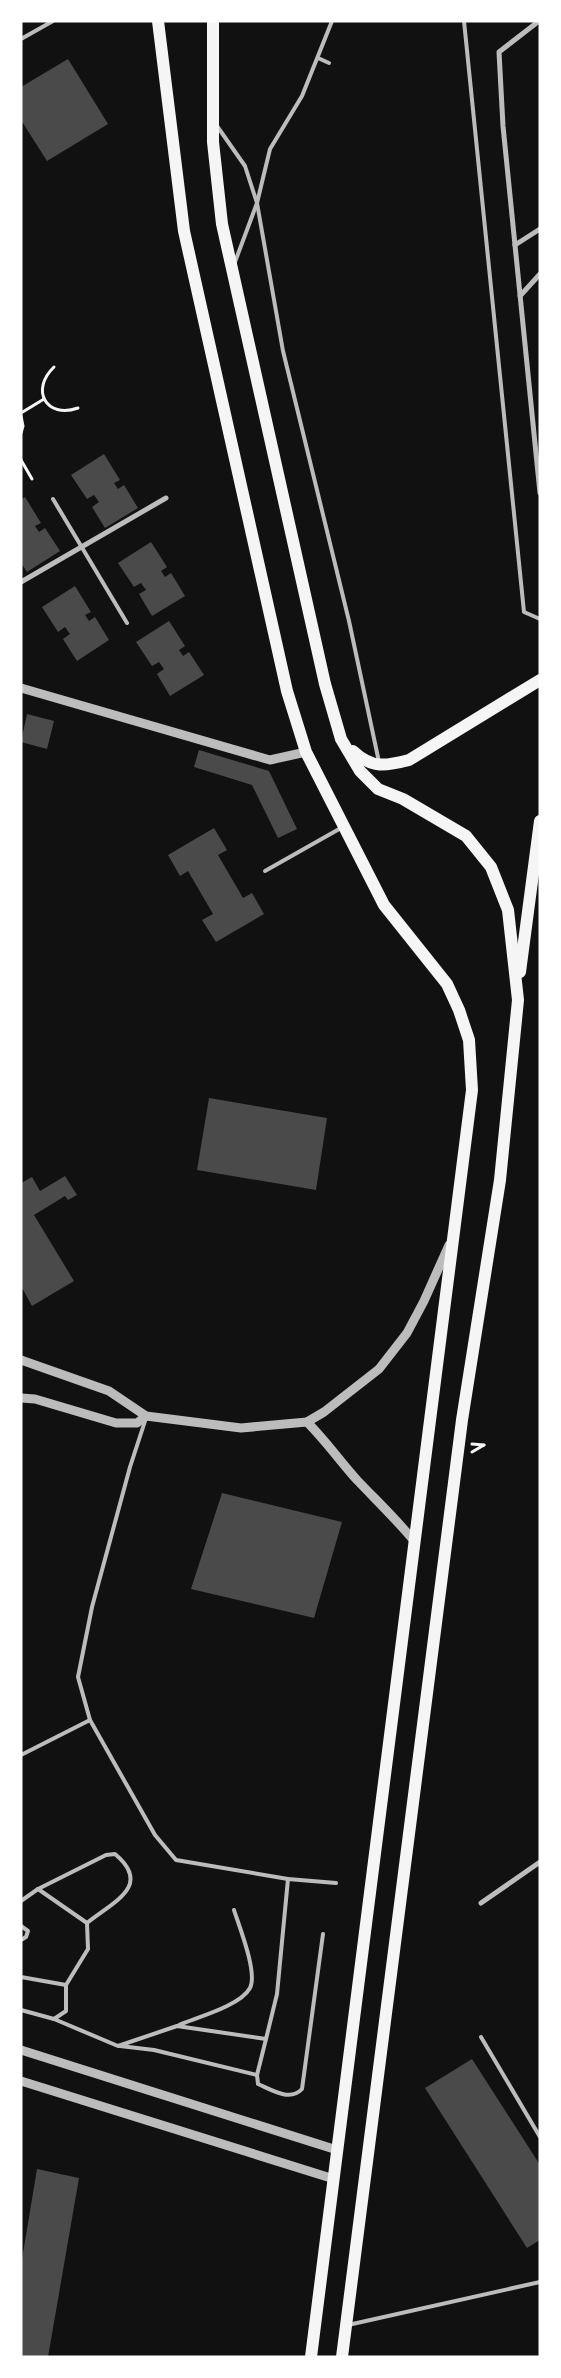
<svg xmlns="http://www.w3.org/2000/svg" width="561" height="2378" font-family="'Libre Baskerville',serif">
  <style>
    .building { fill: #4a4a4a }
    .lines { fill: none; stroke-linecap: round; stroke-linejoin: round }
    .path { stroke: #f5f5f5; stroke-width: 3 }
    .service { stroke: #bcbcbc; stroke-width: 4 }
    .minor { stroke: #bcbcbc; stroke-width: 5 }
    .tertiary { stroke: #bcbcbc; stroke-width: 9 }
    .primary { stroke: #f5f5f5; stroke-width: 12 }
  </style>
  <rect width="100%" height="100%" fill="#111"/>
  <g class="building">
    <polygon points="68,59 108,124 47,161 21,120 21,87"/>
    <polygon points="104,454 120,480 114,483 118,489 124,485 138,508 105,528 92,507 99,502 94,495 87,499 71,475"/>
    <polygon points="25,497 41,523 35,526 39,532 45,528 60,551 27,572 21,563 21,500"/>
    <polygon points="151,542 167,567 161,571 165,577 171,573 185,596 152,616 139,594 146,590 141,583 134,587 118,563"/>
    <polygon points="75,586 91,612 85,615 89,621 95,617 109,640 77,661 63,639 70,634 65,627 58,632 42,607"/>
    <polygon points="169,621 185,646 179,650 183,656 189,652 204,675 170,696 157,674 164,669 159,662 152,666 136,642"/>
    <polygon points="27,714 54,721 47,749 21,742"/>
    <polygon points="199,750 269,771 297,829 278,838 252,785 194,767"/>
    <polygon points="214,828 227,850 218,855 243,898 252,893 264,914 216,942 202,920 213,914 188,871 180,876 168,855"/>
    <polygon points="209,1098 327,1118 316,1190 197,1170"/>
    <polygon points="65,1176 77,1195 68,1200 65,1196 34,1215 74,1281 32,1306 21,1286 21,1183 32,1177 40,1191"/>
    <polygon points="222,1493 342,1522 314,1618 191,1589"/>
    <polygon points="472,2059 540,2165 540,2240 527,2248 425,2088"/>
    <polygon points="37,2169 79,2178 48,2357 21,2357 21,2265"/>
  </g>
  <g class="lines">
    <g class="path">
      <path d="M54,367C30,390 46,419 78,408"/>
      <polyline points="21,413 44,399"/>
      <polyline points="21,416 23,426 21,433"/>
      <polyline points="21,460 32,479"/>
      <polyline points="472,1444 484,1445"/>
      <polyline points="472,1452 484,1445"/>
    </g>
    <g class="service">
      <polyline points="464,21 524,612 540,619"/>
      <polyline points="21,39 53,21"/>
      <polyline points="318,58 329,63"/>
      <polyline points="217,126 245,166 257,203 283,351 349,621 379,762"/>
      <polyline points="235,262 257,203 270,149 302,96 332,21"/>
      <polyline points="53,499 127,623"/>
      <polyline points="265,871 341,828"/>
      <polyline points="146,1418 130,1467 92,1607 78,1677 90,1720 155,1835 176,1860 288,1879 336,1883"/>
      <polyline points="21,1755 90,1720"/>
      <polyline points="38,1889 87,1923"/>
      <path d="M21,1901L38,1889L106,1855L115,1854C153,1886 113,1902 87,1923L88,1949L66,1985V2011L54,2019L21,2010"/>
      <polyline points="21,1926 28,1931 26,1937 21,1940"/>
      <polyline points="21,1977 66,1985"/>
      <polyline points="54,2019 118,2046 177,2026 266,2039 277,1994 288,1879"/>
      <path d="M179,2025C198,2017 240,2006 250,1988C258,1973 239,1926 234,1910"/>
      <polyline points="481,2037 540,2137"/>
      <path d="M266,2039L257,2075L258,2084C272,2090 290,2102 302,2089L323,1934"/>
      <polyline points="120,2046 154,2050 257,2075"/>
      <polyline points="348,2325 540,2282"/>
    </g>
    <g class="minor">
      <polyline points="539,21 499,52 503,126 540,493"/>
      <polyline points="515,245 540,229"/>
      <polyline points="520,296 540,274"/>
      <polyline points="21,582 166,498"/>
      <polyline points="481,1903 540,1862"/>
    </g>
    <g class="tertiary">
      <polyline points="21,688 270,760 306,752"/>
      <polyline points="21,1360 109,1391 146,1416 241,1428 307,1422 324,1412 379,1369 407,1333 424,1301 449,1245"/>
      <polyline points="21,1398 35,1399 116,1423 137,1423 146,1416"/>
      <path d="M307,1422C325,1440 340,1461 357,1480C377,1501 397,1520 415,1542"/>
      <polyline points="21,2050 337,2150"/>
      <polyline points="21,2081 334,2179"/>
    </g>
    <g class="primary">
      <polyline points="158,21 184,231 287,691 306,752 384,905 447,984 459,1010 469,1040 472,1090 311,2357"/>
      <polyline points="213,21 213,142 222,224 325,684 341,739 360,771 378,789 403,799 466,836 491,867 508,910 518,1000 500,1180 462,1420 342,2357"/>
      <path d="M353,751C372,769 386,766 409,760L540,680"/>
      <polyline points="520,972 540,821"/>
    </g>
  </g>
  <rect width="561" height="2378" fill="none" stroke="#ffffff" stroke-width="45"/>
</svg>
